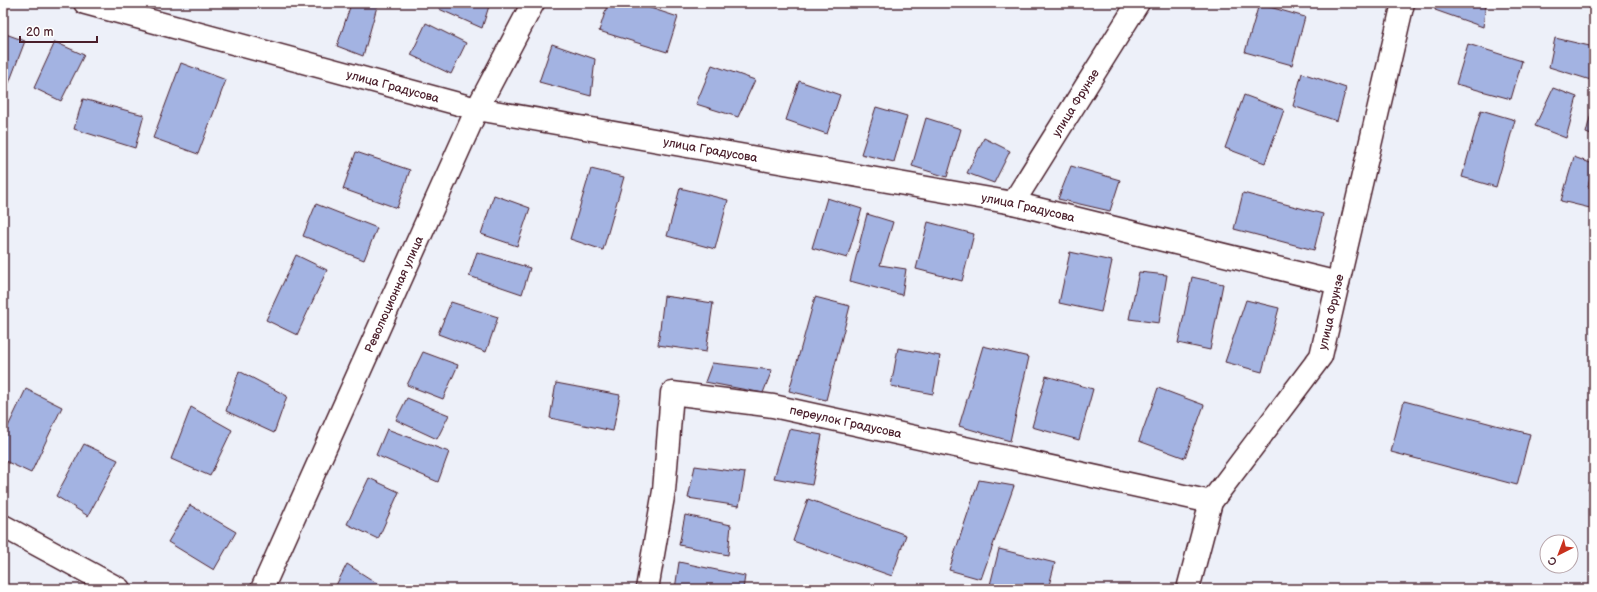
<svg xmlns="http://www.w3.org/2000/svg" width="1597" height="592" font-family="'Balsamiq Sans',sans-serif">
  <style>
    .building { fill: #a3b3e2; stroke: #4a1f2b }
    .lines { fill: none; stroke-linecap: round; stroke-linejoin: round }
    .minor-casing { stroke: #4a1f2b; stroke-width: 25 }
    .minor { stroke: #fff; stroke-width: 22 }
    .labels { text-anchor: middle; stroke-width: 3; stroke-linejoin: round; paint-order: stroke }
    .street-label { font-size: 12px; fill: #4a1f2b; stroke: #fff }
  </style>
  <rect width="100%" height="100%" fill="#edf0f9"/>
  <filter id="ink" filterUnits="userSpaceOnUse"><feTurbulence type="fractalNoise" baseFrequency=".025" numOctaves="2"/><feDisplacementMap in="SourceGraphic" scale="8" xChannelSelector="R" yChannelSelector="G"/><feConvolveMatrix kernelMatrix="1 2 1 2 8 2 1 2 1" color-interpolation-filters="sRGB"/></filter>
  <g filter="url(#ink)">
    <g class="building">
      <polygon points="340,3 378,3 363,56 337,46 350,7"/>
      <polygon points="441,3 490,3 482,28 439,9"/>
      <polygon points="608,3 635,3 678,17 667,52 599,31"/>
      <polygon points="686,3 697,3 694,7"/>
      <polygon points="1436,3 1486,3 1483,27 1435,10"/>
      <polygon points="1259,4 1305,17 1292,65 1245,52"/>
      <polygon points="426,23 466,43 451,74 411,55"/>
      <polygon points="3,33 25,41 9,83 3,81"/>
      <polygon points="1555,38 1594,47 1594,81 1549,67"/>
      <polygon points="55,42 84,55 61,101 34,88"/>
      <polygon points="552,44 595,59 591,96 539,82"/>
      <polygon points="1468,44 1522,61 1511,99 1456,84"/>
      <polygon points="181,63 226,80 198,154 153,138"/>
      <polygon points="712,65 755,80 738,117 696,104"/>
      <polygon points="1302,73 1346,88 1337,121 1293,106"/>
      <polygon points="799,81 840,95 827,134 786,120"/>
      <polygon points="1553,88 1577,97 1566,138 1535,126"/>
      <polygon points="1244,95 1284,110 1265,163 1225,148"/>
      <polygon points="83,99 144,115 135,148 74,129"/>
      <polygon points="1594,102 1594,136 1586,133"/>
      <polygon points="876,107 907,116 894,162 861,154"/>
      <polygon points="1481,110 1515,120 1496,187 1462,177"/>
      <polygon points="926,118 961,129 947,177 912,166"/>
      <polygon points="984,138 1010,151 994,183 967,173"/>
      <polygon points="356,152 410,170 397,208 343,189"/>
      <polygon points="1574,157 1593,164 1588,187 1594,188 1594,209 1561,201"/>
      <polygon points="1071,166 1120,180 1110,211 1058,199"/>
      <polygon points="591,169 624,177 603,250 570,239"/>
      <polygon points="680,188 728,200 715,249 667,236"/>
      <polygon points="1243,193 1323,214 1314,250 1234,229"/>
      <polygon points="494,195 530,208 517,246 481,234"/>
      <polygon points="827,198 862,209 847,258 812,248"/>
      <polygon points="316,204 377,228 364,260 303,236"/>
      <polygon points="867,214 893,222 880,265 906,269 902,295 850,281"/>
      <polygon points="928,222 974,234 962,281 916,269"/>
      <polygon points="477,252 530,268 522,294 469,276"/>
      <polygon points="1070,252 1112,261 1101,312 1059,303"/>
      <polygon points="296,255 327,270 297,335 266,320"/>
      <polygon points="1139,272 1167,275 1159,323 1129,319"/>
      <polygon points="1192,277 1223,284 1210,350 1178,343"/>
      <polygon points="664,296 713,303 706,352 658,345"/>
      <polygon points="815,297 850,306 826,400 789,391"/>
      <polygon points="1246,300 1279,308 1262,372 1225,362"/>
      <polygon points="451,302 498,317 486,352 438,334"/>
      <polygon points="983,346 1029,357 1010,441 959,426"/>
      <polygon points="898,348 940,356 933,394 891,386"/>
      <polygon points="423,352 458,365 443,399 407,385"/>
      <polygon points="712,363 772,370 763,393 705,382"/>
      <polygon points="239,371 287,396 274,433 226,411"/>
      <polygon points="1046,376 1093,389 1079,440 1032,427"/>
      <polygon points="556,383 620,395 613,431 550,418"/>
      <polygon points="1158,388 1204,405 1185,458 1139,441"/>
      <polygon points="26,389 62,407 31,473 3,460 3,437"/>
      <polygon points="407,398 449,415 437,439 396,420"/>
      <polygon points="1404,401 1530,434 1517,485 1391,452"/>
      <polygon points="191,407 232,430 210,476 171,459"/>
      <polygon points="387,429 449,452 438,482 376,455"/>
      <polygon points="789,429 822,435 812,485 774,478"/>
      <polygon points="84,444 118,460 88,516 56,496"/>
      <polygon points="695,466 745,473 739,506 688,498"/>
      <polygon points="1594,472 1594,492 1588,490"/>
      <polygon points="369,478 399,492 378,539 347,524"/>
      <polygon points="979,480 1014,486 981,579 949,570"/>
      <polygon points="808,499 906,535 892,576 793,541"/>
      <polygon points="190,505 236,532 214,570 168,542"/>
      <polygon points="685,515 731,525 728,555 679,545"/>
      <polygon points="999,549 1055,563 1048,589 989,589"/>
      <polygon points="679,562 745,576 743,589 675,589"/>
      <polygon points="347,564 386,589 334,589"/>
    </g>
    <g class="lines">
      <defs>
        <g id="minor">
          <path id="s1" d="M85,3L477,109L1013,203L1338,283"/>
          <path id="s2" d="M1013,203L1138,3"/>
          <polyline points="3,526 119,589"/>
          <path id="s3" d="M262,589L477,109L533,3"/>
          <path id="s4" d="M647,589L664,491L672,393L773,406L1211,502"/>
          <path id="s5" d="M1188,589L1211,502L1321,356L1403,3"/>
        </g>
      </defs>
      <use href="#minor" class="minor-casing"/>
      <use href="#minor" class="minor"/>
    </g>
  </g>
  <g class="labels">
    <g class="street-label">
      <text dy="4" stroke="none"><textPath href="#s1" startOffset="319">улица Градусова</textPath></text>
      <text dy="4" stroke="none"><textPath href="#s2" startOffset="118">улица Фрунзе</textPath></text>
      <text dy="4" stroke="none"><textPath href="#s1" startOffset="643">улица Градусова</textPath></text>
      <text dy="4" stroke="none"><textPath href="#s1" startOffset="966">улица Градусова</textPath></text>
      <text dy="4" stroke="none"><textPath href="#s3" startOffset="323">Революционная улица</textPath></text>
      <text dy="4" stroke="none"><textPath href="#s5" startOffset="318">улица Фрунзе</textPath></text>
      <text dy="4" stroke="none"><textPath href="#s4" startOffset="374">переулок Градусова</textPath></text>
    </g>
  </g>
  <rect width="1597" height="592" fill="none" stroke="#fff" stroke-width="16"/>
  <rect x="8" y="8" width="1581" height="576" fill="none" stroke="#4a1f2b" stroke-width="1.5" filter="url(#ink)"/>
  <g transform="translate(1559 554) rotate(222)"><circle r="19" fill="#ffffff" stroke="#b7a5aa"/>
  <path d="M0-3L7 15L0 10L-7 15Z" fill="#c8321e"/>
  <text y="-6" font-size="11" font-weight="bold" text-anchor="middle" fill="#4a1f2b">С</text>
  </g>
  <path d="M20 36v6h77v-6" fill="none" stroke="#4a1f2b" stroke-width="2"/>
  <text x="26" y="36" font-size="12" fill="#4a1f2b" stroke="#ffffff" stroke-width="3" paint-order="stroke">20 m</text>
</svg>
